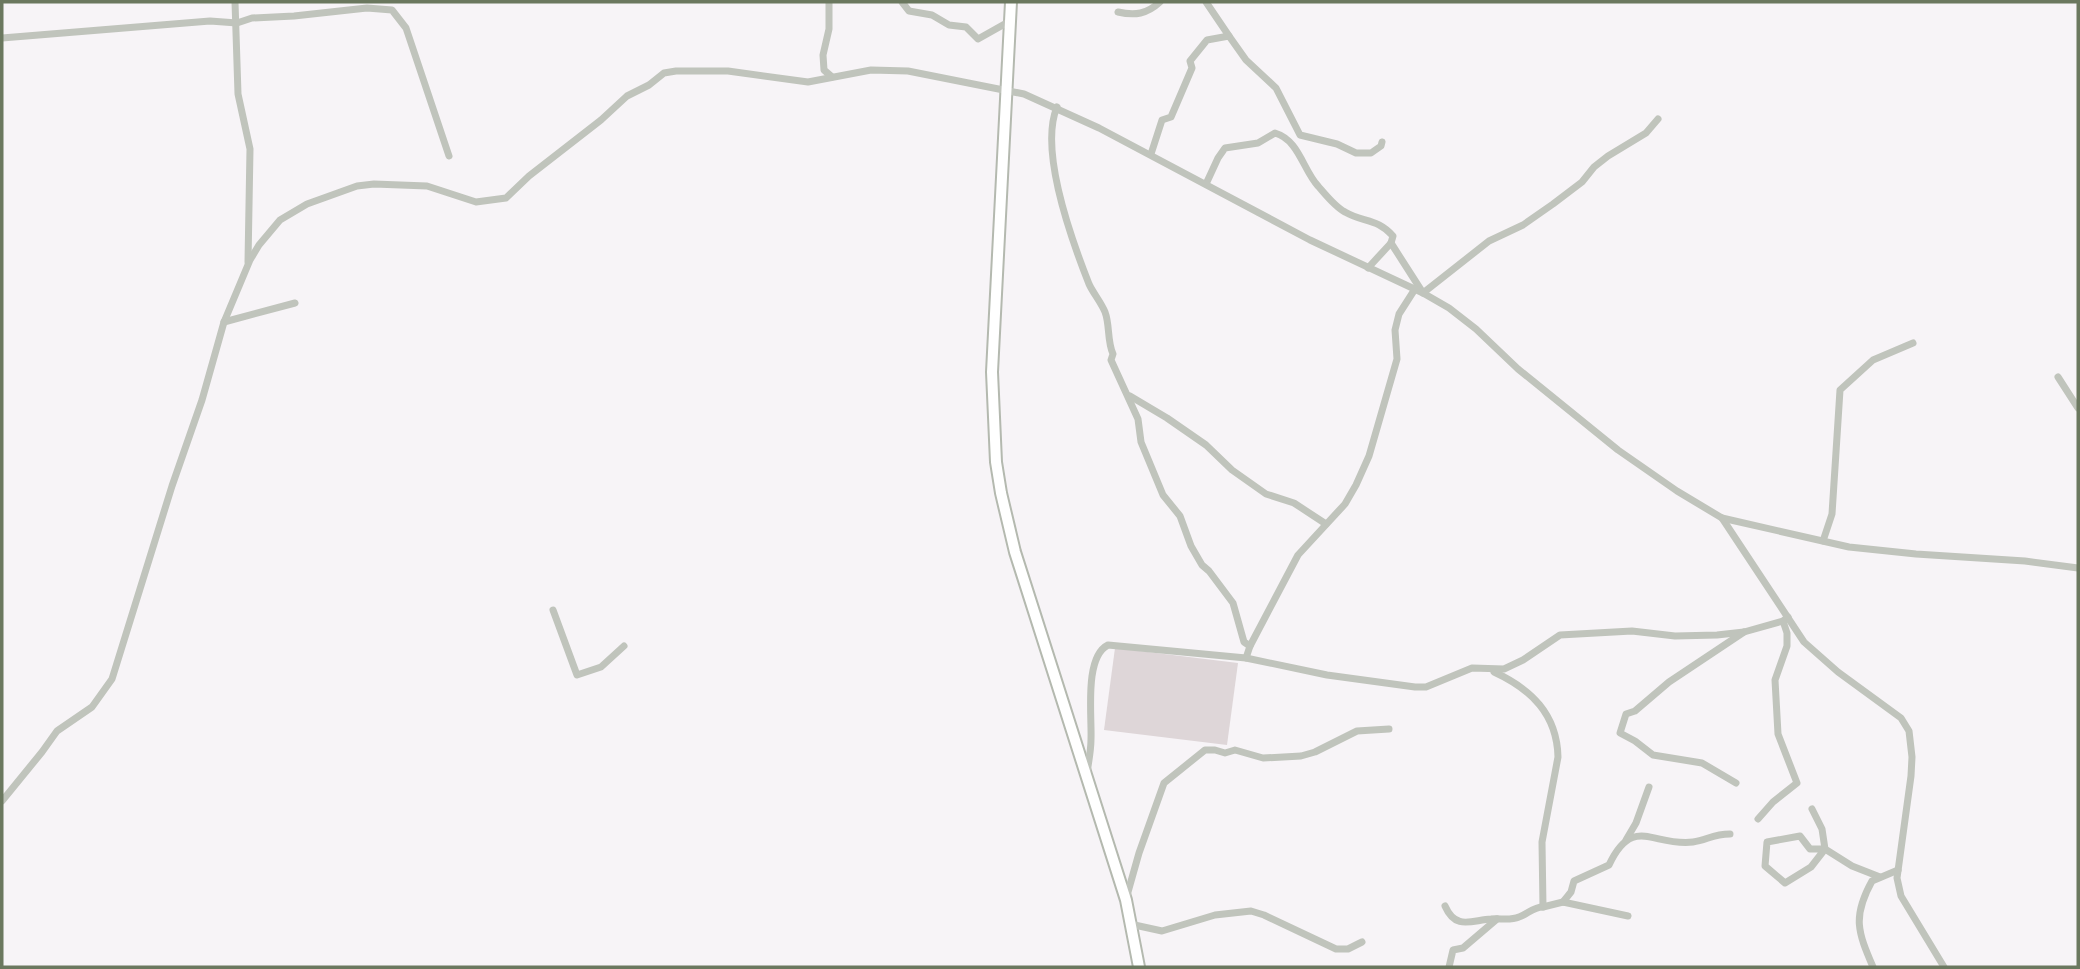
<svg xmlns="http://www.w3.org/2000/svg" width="2080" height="969" font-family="Quicksand,sans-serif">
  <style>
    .green { fill: #ded6d8 }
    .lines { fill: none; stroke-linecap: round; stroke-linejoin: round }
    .secondary-casing { stroke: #b4b9af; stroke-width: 14 }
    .minor { stroke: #c0c4bc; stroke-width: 7 }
    .secondary { stroke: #fff; stroke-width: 10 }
  </style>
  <rect width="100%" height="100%" fill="#f7f4f7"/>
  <polygon class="green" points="1115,648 1238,663 1227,745 1104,730"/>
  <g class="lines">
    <defs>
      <polyline id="secondary" points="1011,2 992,372 996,462 1001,493 1015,552 1126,900 1139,967"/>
    </defs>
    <use href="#secondary" class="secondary-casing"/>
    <g class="minor">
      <polyline points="235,2 238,94 250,149 248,262"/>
      <polyline points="829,2 829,29 823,55 824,70 832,77"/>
      <polyline points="902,2 909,11 932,15 949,25 966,27 978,39 1010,21"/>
      <polyline points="1206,2 1229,36"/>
      <path d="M1118,12C1135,16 1147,14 1160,2"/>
      <polyline points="2,38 210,21 237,23 252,18 294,16 367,8 392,10 406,28 449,156"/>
      <path d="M1057,107C1039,150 1072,241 1089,284C1093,293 1101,302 1105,312C1110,325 1107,341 1113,354L1111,360L1138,419L1141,442L1163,495L1180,516L1191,546L1202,565L1209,571L1233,603L1244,642L1250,646"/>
      <polyline points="1151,154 1162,120 1171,117 1192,68 1190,61 1207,40 1229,36 1246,60 1276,88 1300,135 1337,144 1356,153 1371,153 1381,146 1382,142"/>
      <path d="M1206,184L1218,158L1225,148L1258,143L1275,133C1299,140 1303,170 1318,186C1325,194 1335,207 1345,212C1364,223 1377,218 1393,236L1391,243L1368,268"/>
      <polyline points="1391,243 1423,293 1489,241 1523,225 1553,204 1582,182 1594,167 1608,156 1646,133 1658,119"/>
      <polyline points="224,322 295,303"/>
      <polyline points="2058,377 2078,408"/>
      <polyline points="1130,396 1167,418 1206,445 1232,470 1266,494 1294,503 1326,524"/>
      <polyline points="1722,518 1804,642 1838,672 1901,718 1909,731 1912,757 1911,776 1897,878 1901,896 1944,967"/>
      <polyline points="1823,541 1832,514 1840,390 1873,360 1913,343"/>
      <polyline points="553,610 577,675 601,667 624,646"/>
      <polyline points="1246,658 1250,646 1298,555 1345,504 1356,485 1369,456 1397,359 1395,330 1399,314 1415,289"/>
      <path d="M1494,672C1531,689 1557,714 1558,757L1542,842L1543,907L1563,902L1628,916"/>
      <path d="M1087,772C1089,761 1091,750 1091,739C1092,716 1084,657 1108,645L1246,658L1327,675L1415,687H1426L1472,668L1504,669L1523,660L1560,635L1632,631L1675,636L1717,635L1744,632L1783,621L1788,617"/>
      <polyline points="1736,783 1702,763 1653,755 1635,741 1620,733 1626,714 1635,711 1669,682 1744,632"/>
      <polyline points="2,801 42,752 57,731 92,707 112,679 172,486 202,400 224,322 250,260 259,245 280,220 307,204 357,186 374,184 427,186 476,202 506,198 529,176 601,120 627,96 649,85 664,73 676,71 728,71 808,82 871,70 908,71 1024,94 1099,128 1310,240 1423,293 1449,308 1476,329 1518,369 1618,450 1677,491 1722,518 1849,547 1916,554 2025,561 2078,568"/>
      <polyline points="1812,809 1822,829 1825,849 1811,867 1785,883 1765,866 1767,842 1800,836 1810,849 1825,849 1852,866 1880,877"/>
      <polyline points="1758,819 1773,802 1797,783 1778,734 1775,680 1787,646 1787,633 1783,621"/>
      <polyline points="1626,840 1636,823 1649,787"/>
      <polyline points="1126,899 1139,853 1164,783 1205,750 1215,750 1225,753 1235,750 1263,758 1301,756 1315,752 1357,731 1389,729"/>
      <path d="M1563,902L1571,892L1574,881L1609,865C1633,814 1653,847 1693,842C1707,840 1713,834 1730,834"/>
      <path d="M1445,906C1456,931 1472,920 1491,919C1500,918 1510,921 1519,917C1528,914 1533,907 1543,907"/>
      <polyline points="1130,924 1162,931 1215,915 1251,911 1264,915 1336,949 1348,949 1362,942"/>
      <polyline points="1449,967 1453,950 1463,948 1497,919"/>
      <path d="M1873,967C1858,932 1852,917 1872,881L1898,870"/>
    </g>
    <use href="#secondary" class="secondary"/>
  </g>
  <rect width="2080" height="969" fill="none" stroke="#6b785f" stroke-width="7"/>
</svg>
